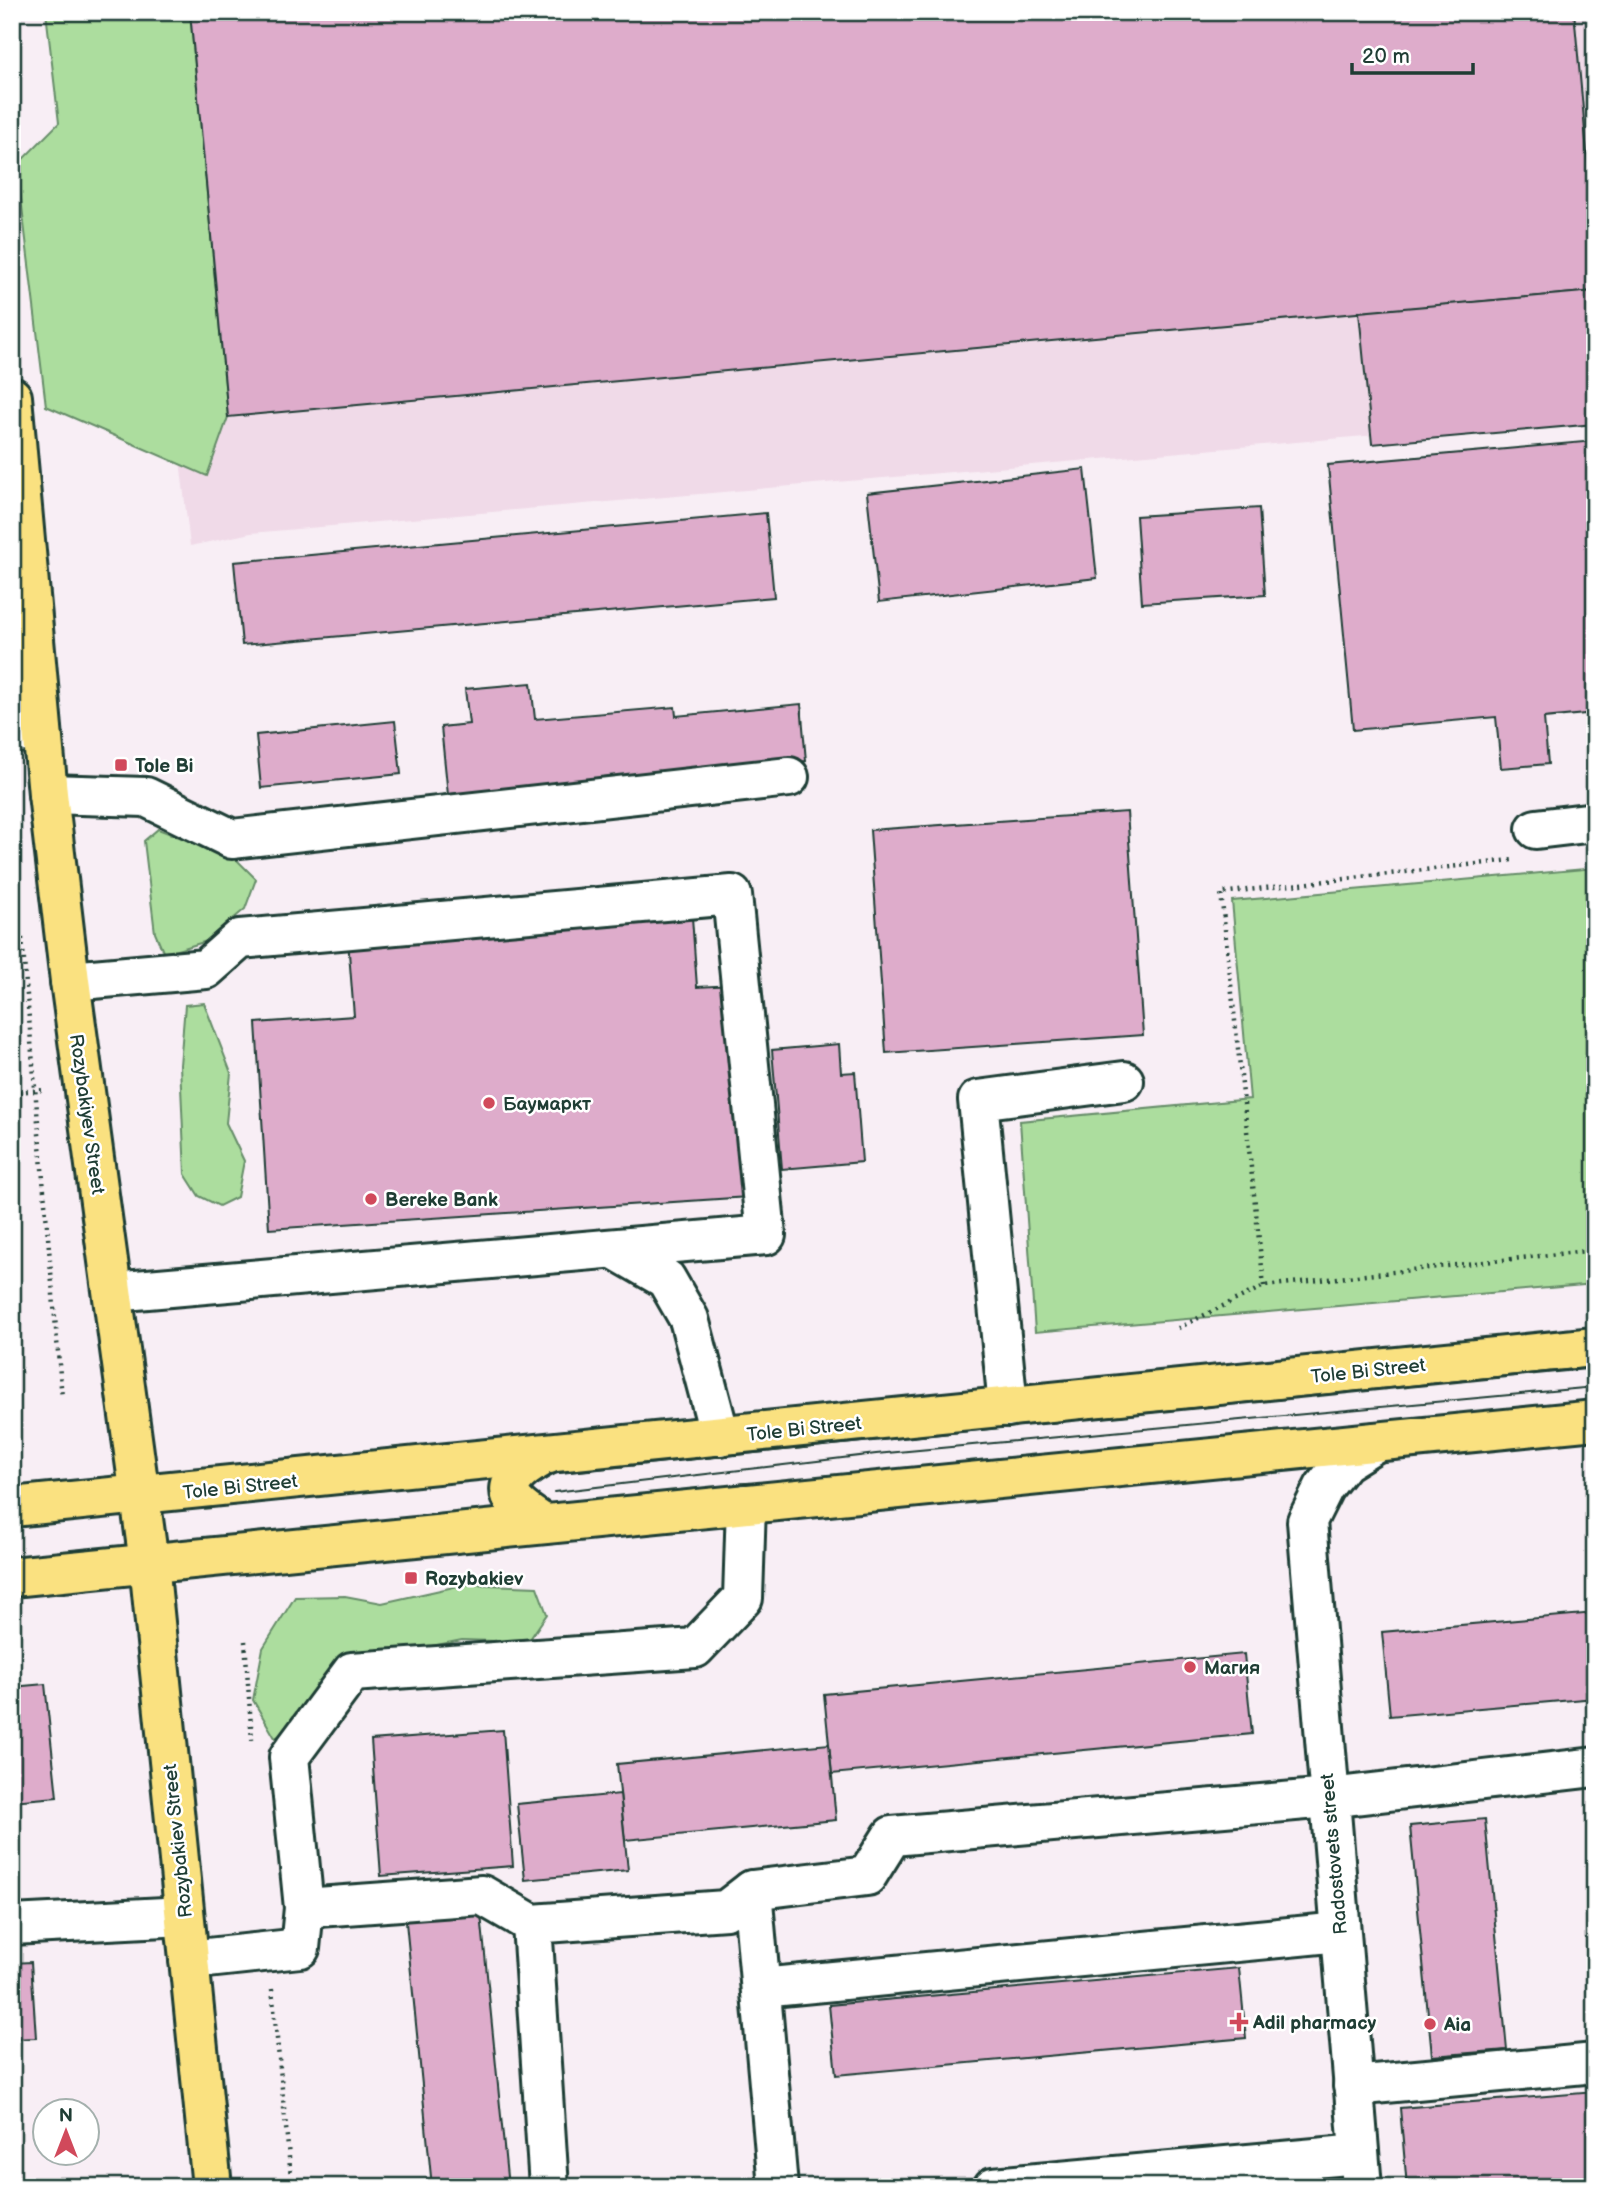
<svg xmlns="http://www.w3.org/2000/svg" width="1607" height="2199" font-family="'Balsamiq Sans',sans-serif">
  <style>
    .built { fill: #f0dae8 }
    .green { fill: #acdd9e; stroke: #668d69; stroke-width: 2 }
    .building { fill: #deaccb; stroke: #1f3d34; stroke-width: 2 }
    .lines { fill: none; stroke-linecap: round; stroke-linejoin: round }
    .minor-casing { stroke: #1f3d34; stroke-width: 44 }
    .major-casing { stroke: #1f3d34; stroke-width: 44 }
    .path { stroke: #1f3d34; stroke-width: 4.5; stroke-dasharray: 2 5; stroke-linecap: butt }
    .minor { stroke: #fff; stroke-width: 38 }
    .major { stroke: #fae180; stroke-width: 38 }
    .tram { stroke: #1f3d34; stroke-width: 2 }
    .poi-dot { fill: #d1495b; stroke: #fff; stroke-width: 2.5 }
    .labels { text-anchor: middle; stroke-width: 5; stroke-linejoin: round; paint-order: stroke }
    .poi-label { font-size: 19px; font-weight: bold; fill: #1f3d34; stroke: #fff; text-anchor: start }
    .street-label { font-size: 19px; fill: #1f3d34; stroke: #fff }
  </style>
  <rect width="100%" height="100%" fill="#f8eef5"/>
  <filter id="ink" filterUnits="userSpaceOnUse"><feTurbulence type="fractalNoise" baseFrequency=".0143" numOctaves="2"/><feDisplacementMap in="SourceGraphic" scale="14" xChannelSelector="R" yChannelSelector="G"/><feConvolveMatrix kernelMatrix="1 2 1 2 8 2 1 2 1" color-interpolation-filters="sRGB"/></filter>
  <g filter="url(#ink)">
    <polygon class="built" points="128,12 1595,12 1595,416 251,533 190,546"/>
    <g class="green">
      <polygon points="46,12 190,12 228,417 207,476 46,406 17,165 59,123"/>
      <polygon points="158,829 235,858 256,879 245,909 207,941 164,954 155,933 144,841"/>
      <polygon points="1595,868 1595,1284 1035,1332 1020,1121 1250,1099 1232,901"/>
      <polygon points="204,1003 231,1073 226,1123 244,1161 237,1197 219,1206 199,1196 185,1174 180,1065 185,1005"/>
      <polygon points="467,1584 537,1587 547,1614 528,1642 462,1640 412,1650 307,1722 275,1738 253,1700 263,1648 295,1597 345,1596 382,1603"/>
    </g>
    <g class="building">
      <polygon points="190,12 1574,12 1595,239 1595,291 228,417"/>
      <polygon points="1595,291 1595,424 1372,444 1359,312"/>
      <polygon points="1595,441 1595,713 1544,718 1548,764 1501,768 1496,717 1353,730 1328,465"/>
      <polygon points="1085,469 1097,578 879,602 867,493"/>
      <polygon points="1259,508 1265,595 1142,603 1136,516"/>
      <polygon points="766,513 774,597 242,645 234,562"/>
      <polygon points="531,683 535,719 675,707 676,716 801,704 806,761 448,795 441,727 469,724 465,689"/>
      <polygon points="395,721 401,774 261,788 256,735"/>
      <polygon points="1127,812 1143,1035 886,1053 870,830"/>
      <polygon points="692,917 697,987 733,985 748,1197 269,1229 256,1023 354,1016 348,940"/>
      <polygon points="839,1044 841,1073 855,1072 862,1162 782,1169 772,1050"/>
      <polygon points="1595,1613 1595,1698 1390,1716 1382,1632"/>
      <polygon points="1244,1654 1252,1734 832,1774 824,1694"/>
      <polygon points="45,1684 57,1797 12,1801 12,1687"/>
      <polygon points="503,1730 513,1866 381,1876 371,1740"/>
      <polygon points="829,1744 836,1820 625,1840 617,1764"/>
      <polygon points="620,1794 628,1870 525,1880 517,1804"/>
      <polygon points="1485,1819 1507,2050 1432,2056 1410,1826"/>
      <polygon points="480,1904 508,2187 432,2187 405,1912"/>
      <polygon points="31,1962 36,2038 12,2039 12,1963"/>
      <polygon points="1239,1968 1246,2038 836,2075 829,2005"/>
      <polygon points="1595,2092 1595,2179 1498,2187 1407,2187 1400,2108"/>
    </g>
    <g class="lines">
      <defs>
        <g id="minor">
          <polyline points="12,733 42,731"/>
          <polyline points="48,794 146,797 232,839 789,777"/>
          <polyline points="1536,829 1595,822"/>
          <polyline points="70,981 206,969 240,939 732,895 766,1235 113,1292"/>
          <polyline points="614,1249 666,1279 689,1319 720,1436"/>
          <polyline points="1008,1407 978,1100 1124,1081"/>
          <polyline points="752,1890 778,2187"/>
          <polyline points="304,1908 482,1895 532,1924 726,1910 752,1890 867,1876 892,1836 1329,1798 1595,1767"/>
          <polyline points="532,1924 549,2187"/>
          <polyline points="12,1925 184,1916"/>
          <polyline points="189,1960 300,1948 304,1908 289,1757 352,1672 695,1648 743,1598 746,1504"/>
          <polyline points="761,1988 1340,1932"/>
          <polyline points="1353,2086 1595,2063"/>
          <polyline points="993,2187 1359,2154"/>
          <polyline points="1362,2187 1307,1521 1324,1487 1344,1462 1376,1442"/>
        </g>
        <g id="major">
          <polyline points="12,397 48,794 70,981 149,1563 212,2187"/>
          <polyline points="12,1507 1595,1347"/>
          <path d="M544,1524C535,1518 523,1511 516,1503C496,1481 532,1462 548,1454"/>
          <polyline points="12,1577 1595,1420"/>
        </g>
      </defs>
      <use href="#minor" class="minor-casing"/>
      <use href="#major" class="major-casing"/>
      <g class="path">
        <polyline points="22,938 62,1398"/>
        <polyline points="12,1092 46,1090"/>
        <polyline points="1264,1286 1221,893 1512,860"/>
        <polyline points="1178,1328 1264,1286 1595,1250"/>
        <polyline points="245,1641 252,1740"/>
        <polyline points="272,1989 292,2187"/>
      </g>
      <use href="#minor" class="minor"/>
      <use href="#major" class="major"/>
      <g class="tram">
        <polyline points="550,1474 1595,1367"/>
        <polyline points="554,1492 876,1454 1595,1387"/>
      </g>
    </g>
  </g>
  <g class="poi-dot">
    <rect x="114" y="758" width="14" height="14" rx="3.5"/>
    <circle cx="489" cy="1103" r="7"/>
    <circle cx="371" cy="1199" r="7"/>
    <rect x="404" y="1571" width="14" height="14" rx="3.5"/>
    <circle cx="1190" cy="1667" r="7"/>
    <path d="M1235.5 2011.5h7v7h7v7h-7v7h-7v-7h-7v-7h7z"/>
    <circle cx="1430" cy="2024" r="7"/>
  </g>
  <g class="labels">
    <g class="poi-label">
      <text x="135" y="772">Tole Bi</text>
      <text x="503" y="1110">Баумаркт</text>
      <text x="385" y="1206">Bereke Bank</text>
      <text x="425" y="1585">Rozybakiev</text>
      <text x="1204" y="1674">Магия</text>
      <text x="1253" y="2029">Adil pharmacy</text>
      <text x="1444" y="2031">Aia</text>
    </g>
    <g class="street-label">
      <text transform="translate(88 1114) rotate(82)" y="7">Rozybakiyev Street</text>
      <text transform="translate(1368 1370) rotate(-6)" y="7">Tole Bi Street</text>
      <text transform="translate(804 1428) rotate(-6)" y="7">Tole Bi Street</text>
      <text transform="translate(240 1486) rotate(-6)" y="7">Tole Bi Street</text>
      <text transform="translate(177 1841) rotate(-96)" y="7">Rozybakiev Street</text>
      <text transform="translate(1333 1854) rotate(-95)" y="7">Radostovets street</text>
    </g>
  </g>
  <rect width="1607" height="2199" fill="none" stroke="#fff" stroke-width="42"/>
  <rect x="21" y="21" width="1565" height="2157" fill="none" stroke="#1f3d34" stroke-width="2.5" filter="url(#ink)"/>
  <g transform="translate(66 2132)"><circle r="33" fill="#ffffff" stroke="#a5b1ae" stroke-width="2"/>
  <path d="M0-5L12 26L0 18L-12 26Z" fill="#d1495b"/>
  <text y="-10" font-size="19" font-weight="bold" text-anchor="middle" fill="#1f3d34">N</text>
  </g>
  <path d="M1352 63v10h121v-10" fill="none" stroke="#1f3d34" stroke-width="3.5"/>
  <text x="1362" y="63" font-size="21" fill="#1f3d34" stroke="#ffffff" stroke-width="5" paint-order="stroke">20 m</text>
</svg>
